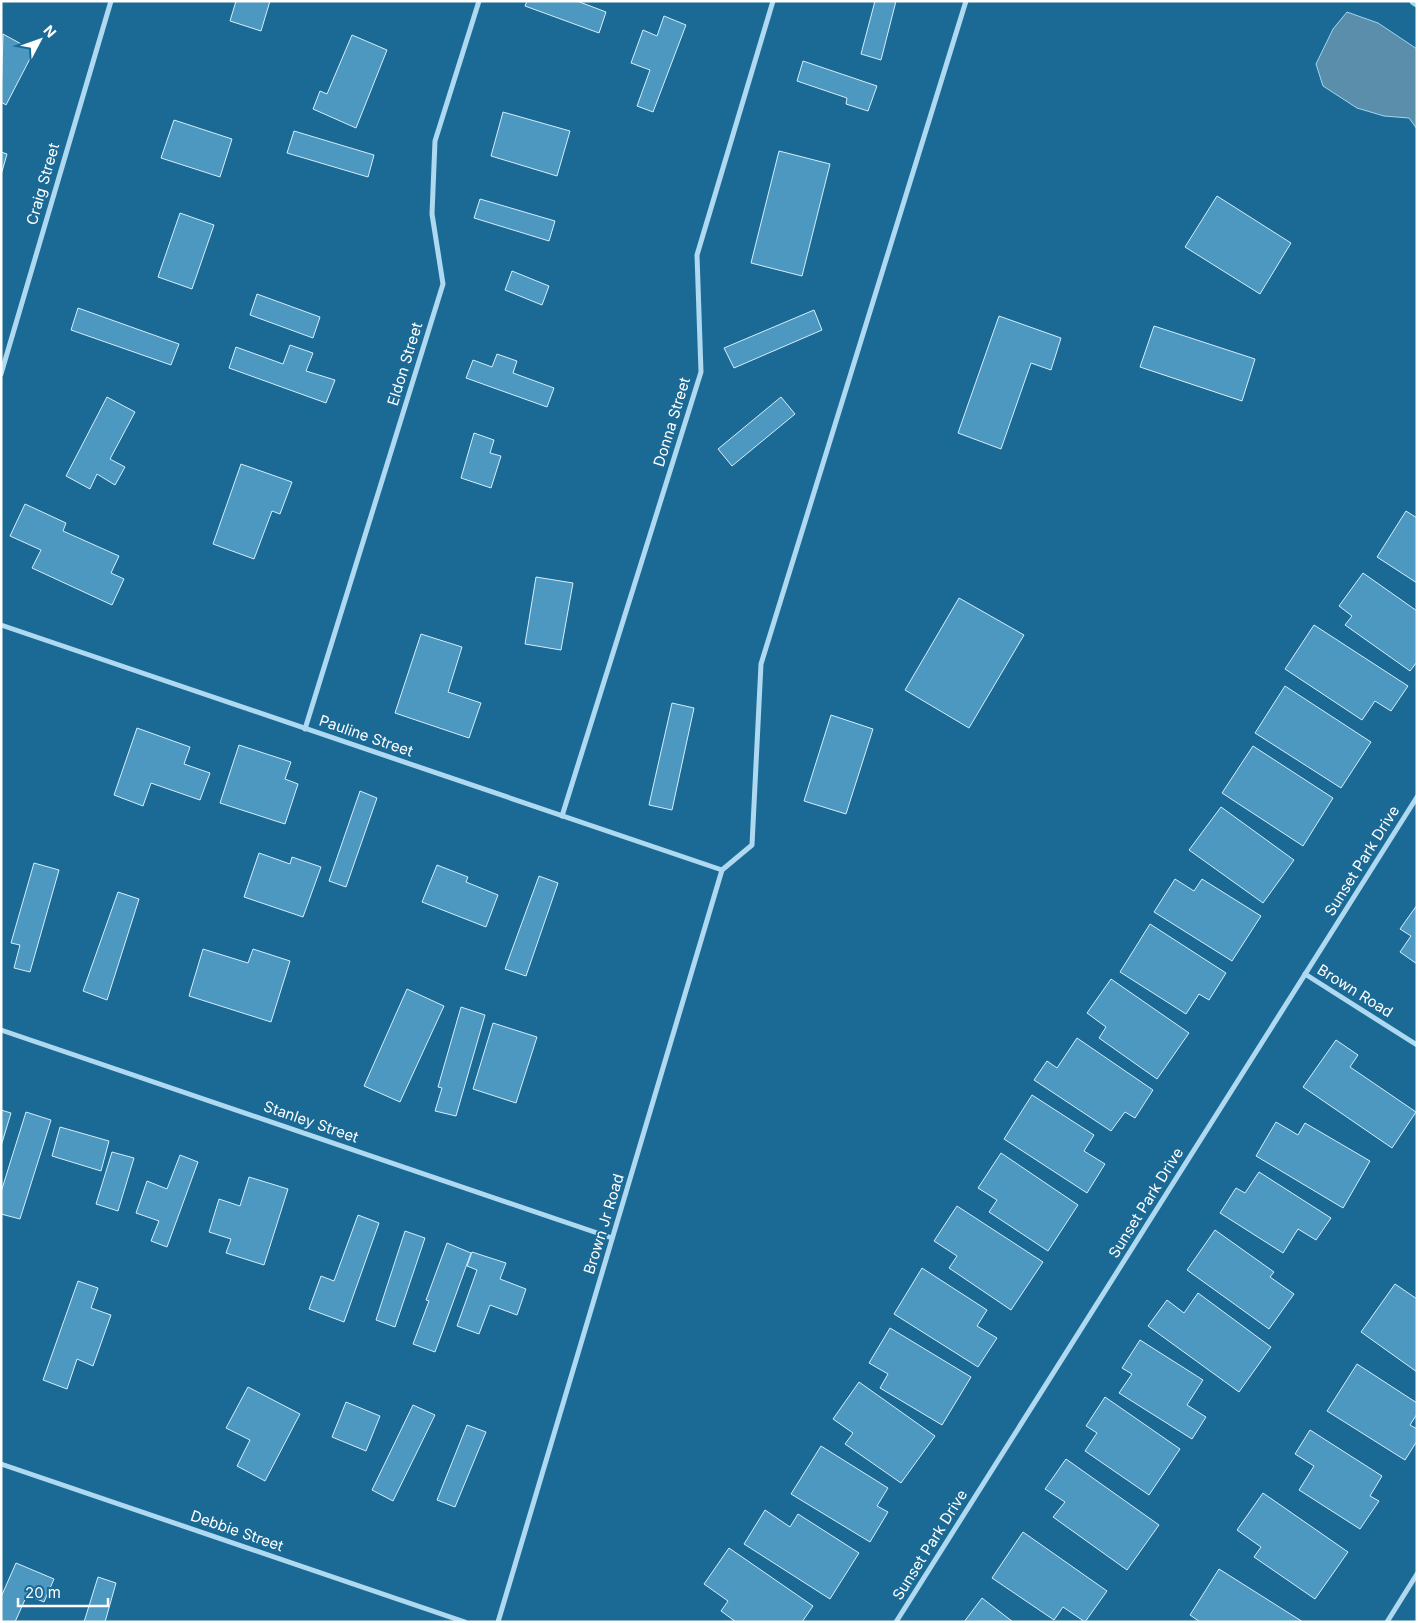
<svg xmlns="http://www.w3.org/2000/svg" width="1418" height="1623" font-family="Inter,sans-serif">
  <style>
    .water { fill: #5a8eab; stroke: #a1d7f2 }
    .lines { fill: none; stroke-linecap: round; stroke-linejoin: round }
    .stream { stroke: #a1d7f2; stroke-width: 9 }
    .building { fill: #4c98c0; stroke: #d5eefb }
    .street { stroke: #aed9f0; stroke-width: 5 }
    .labels { text-anchor: middle; stroke-width: 4; stroke-linejoin: round; paint-order: stroke }
    .street-label { font-size: 15px; fill: #fff; stroke: #1b6a96 }
  </style>
  <rect width="100%" height="100%" fill="#1b6a96"/>
  <polygon class="water" points="1347,12 1378,23 1417,49 1417,129 1409,118 1384,116 1357,108 1323,86 1316,64 1333,29"/>
  <g class="lines">
    <polyline class="stream" points="1414,1 1417,3"/>
  </g>
  <g class="building">
    <polygon points="236,1 270,1 261,31 230,21"/>
    <polygon points="527,1 577,1 606,12 599,33 525,6"/>
    <polygon points="875,1 896,1 881,60 861,54"/>
    <polygon points="664,16 686,25 653,112 637,106 650,70 631,63 643,30 657,36"/>
    <polygon points="3,34 34,51 6,105 1,102"/>
    <polygon points="352,35 387,50 356,128 313,109 320,91 327,94"/>
    <polygon points="803,61 877,86 868,111 846,104 847,98 797,81"/>
    <polygon points="503,112 570,131 557,176 491,156"/>
    <polygon points="174,120 232,139 220,177 161,158"/>
    <polygon points="294,131 374,155 368,177 287,153"/>
    <polygon points="779,151 830,164 802,276 751,263"/>
    <polygon points="1,152 7,154 1,175"/>
    <polygon points="1217,196 1291,243 1260,294 1185,247"/>
    <polygon points="480,199 555,221 549,241 474,218"/>
    <polygon points="180,213 214,225 192,289 158,277"/>
    <polygon points="512,271 549,286 542,305 505,290"/>
    <polygon points="257,294 320,317 313,338 250,315"/>
    <polygon points="78,308 179,344 171,365 71,330"/>
    <polygon points="814,310 822,330 734,368 724,348"/>
    <polygon points="999,316 1061,338 1051,370 1031,363 1001,449 958,433"/>
    <polygon points="1154,326 1255,359 1242,401 1140,367"/>
    <polygon points="290,345 313,353 306,371 335,380 326,403 229,368 236,347 283,364"/>
    <polygon points="497,354 517,361 513,373 554,388 547,407 466,378 473,360 492,367"/>
    <polygon points="107,397 135,412 110,459 125,467 115,485 97,474 90,489 66,476"/>
    <polygon points="781,397 795,414 732,466 718,449"/>
    <polygon points="474,433 494,440 490,453 501,456 491,488 461,478"/>
    <polygon points="241,464 292,482 280,514 272,511 254,559 213,544"/>
    <polygon points="25,504 66,523 63,531 119,556 111,573 124,579 112,605 32,568 41,550 10,536"/>
    <polygon points="1406,511 1417,518 1417,583 1377,557"/>
    <polygon points="1363,573 1417,611 1417,662 1410,671 1345,625 1352,616 1339,606"/>
    <polygon points="536,577 573,583 561,650 525,644"/>
    <polygon points="959,598 1024,635 969,728 905,690"/>
    <polygon points="1314,625 1408,686 1391,711 1375,701 1362,720 1285,669"/>
    <polygon points="421,634 462,647 448,692 481,703 469,738 395,713"/>
    <polygon points="1285,686 1371,742 1341,788 1255,733"/>
    <polygon points="672,703 694,708 672,810 649,805"/>
    <polygon points="831,715 873,729 846,814 804,801"/>
    <polygon points="137,728 190,747 184,764 210,773 200,800 151,783 143,806 114,795"/>
    <polygon points="239,745 291,762 285,779 298,784 285,824 220,803"/>
    <polygon points="1253,746 1333,798 1303,846 1222,793"/>
    <polygon points="360,791 377,798 346,887 329,881"/>
    <polygon points="1221,807 1294,860 1263,903 1189,850"/>
    <polygon points="259,853 290,864 292,857 321,867 303,917 244,897"/>
    <polygon points="34,863 59,870 30,972 14,968 20,945 11,943"/>
    <polygon points="437,865 468,877 466,882 498,895 486,927 422,902"/>
    <polygon points="539,876 558,883 526,976 505,969"/>
    <polygon points="1175,879 1194,891 1202,879 1261,916 1232,961 1154,912"/>
    <polygon points="118,892 139,899 107,1000 83,991"/>
    <polygon points="1417,905 1417,964 1400,952 1411,936 1400,929"/>
    <polygon points="1150,924 1226,973 1209,1000 1199,994 1186,1014 1120,972"/>
    <polygon points="203,949 248,963 253,949 290,961 271,1022 189,996"/>
    <polygon points="1111,979 1189,1033 1157,1079 1099,1038 1106,1027 1087,1013"/>
    <polygon points="407,989 444,1006 400,1102 364,1086"/>
    <polygon points="461,1007 485,1015 456,1116 435,1111 442,1088 438,1087"/>
    <polygon points="493,1023 537,1037 516,1103 473,1089"/>
    <polygon points="1077,1038 1153,1090 1135,1118 1125,1112 1111,1131 1034,1080 1047,1061 1057,1068"/>
    <polygon points="1336,1040 1358,1055 1350,1067 1416,1112 1392,1148 1303,1087"/>
    <polygon points="1032,1095 1094,1135 1084,1151 1105,1164 1087,1193 1004,1139"/>
    <polygon points="1,1110 11,1113 1,1146"/>
    <polygon points="26,1112 51,1120 20,1219 1,1214 1,1192"/>
    <polygon points="1276,1122 1298,1135 1305,1123 1370,1161 1343,1208 1256,1156"/>
    <polygon points="60,1127 109,1141 101,1171 52,1156"/>
    <polygon points="112,1152 134,1158 118,1211 96,1204"/>
    <polygon points="1001,1153 1078,1205 1048,1251 989,1212 997,1200 978,1188"/>
    <polygon points="180,1155 198,1162 167,1247 151,1241 159,1221 136,1213 147,1181 167,1189"/>
    <polygon points="1259,1172 1331,1218 1316,1240 1298,1229 1283,1253 1220,1213 1236,1188 1245,1193"/>
    <polygon points="249,1177 288,1189 264,1265 226,1253 231,1239 209,1232 219,1199 240,1206"/>
    <polygon points="957,1206 1043,1262 1011,1310 949,1268 957,1256 934,1241"/>
    <polygon points="358,1215 379,1223 344,1322 309,1309 321,1276 334,1281"/>
    <polygon points="1215,1230 1274,1272 1270,1277 1294,1294 1269,1329 1187,1270"/>
    <polygon points="405,1231 425,1238 395,1327 376,1320"/>
    <polygon points="447,1243 471,1253 435,1352 413,1344 429,1301 426,1300"/>
    <polygon points="472,1252 506,1263 500,1279 526,1289 517,1315 490,1305 479,1334 457,1326 477,1270 467,1266"/>
    <polygon points="922,1268 987,1310 977,1326 997,1338 978,1367 894,1314"/>
    <polygon points="78,1281 98,1288 91,1308 111,1315 93,1366 77,1359 67,1389 43,1380"/>
    <polygon points="1395,1284 1417,1299 1417,1372 1361,1332"/>
    <polygon points="1198,1293 1271,1347 1239,1392 1148,1326 1167,1300 1184,1313"/>
    <polygon points="890,1328 971,1377 942,1425 880,1388 888,1374 869,1363"/>
    <polygon points="1140,1340 1203,1380 1187,1405 1206,1417 1192,1439 1119,1393 1132,1374 1122,1368"/>
    <polygon points="1357,1364 1417,1403 1417,1414 1410,1425 1417,1429 1417,1441 1405,1460 1327,1411"/>
    <polygon points="859,1382 935,1436 901,1483 845,1444 853,1433 833,1419"/>
    <polygon points="248,1387 300,1414 265,1481 237,1466 250,1440 226,1428"/>
    <polygon points="1105,1397 1180,1449 1149,1495 1085,1451 1097,1433 1086,1426"/>
    <polygon points="346,1402 380,1416 366,1451 332,1437"/>
    <polygon points="413,1405 435,1415 393,1501 372,1490"/>
    <polygon points="467,1425 486,1432 455,1507 437,1500"/>
    <polygon points="1310,1430 1382,1476 1370,1496 1379,1501 1360,1529 1299,1490 1314,1466 1295,1454"/>
    <polygon points="821,1446 888,1488 877,1506 888,1512 870,1542 791,1494"/>
    <polygon points="1066,1459 1159,1525 1127,1570 1053,1517 1065,1502 1045,1489"/>
    <polygon points="1263,1493 1348,1552 1315,1599 1254,1557 1261,1547 1237,1530"/>
    <polygon points="765,1510 790,1527 798,1514 859,1553 830,1599 744,1544"/>
    <polygon points="1023,1532 1107,1591 1085,1622 1063,1607 1054,1620 992,1578"/>
    <polygon points="729,1548 813,1606 802,1622 736,1622 721,1611 728,1601 704,1584"/>
    <polygon points="16,1563 54,1579 44,1602 27,1595 15,1622 1,1622 1,1597"/>
    <polygon points="1219,1569 1303,1622 1200,1622 1190,1615"/>
    <polygon points="98,1577 116,1583 105,1622 84,1622"/>
    <polygon points="982,1598 1013,1622 964,1622"/>
  </g>
  <g class="lines">
    <g class="street">
      <polyline points="1,374 111,1"/>
      <polyline points="1,625 722,870"/>
      <polyline points="305,729 443,284 432,214 435,141 479,1"/>
      <polyline points="562,816 701,372 697,255 773,1"/>
      <polyline points="1305,974 1417,1045"/>
      <polyline points="1,1030 612,1238"/>
      <polyline points="1,1464 465,1622"/>
      <polyline points="498,1622 722,870 752,845 761,664 966,1"/>
      <polyline points="896,1622 1417,797"/>
      <polyline points="1387,1622 1417,1574"/>
    </g>
  </g>
  <g class="labels">
    <g class="street-label">
      <text transform="translate(43 184) rotate(-74)" y="5">Craig Street</text>
      <text transform="translate(405 364) rotate(-73)" y="5">Eldon Street</text>
      <text transform="translate(672 422) rotate(-73)" y="5">Donna Street</text>
      <text transform="translate(366 736) rotate(19)" y="5">Pauline Street</text>
      <text transform="translate(1362 861) rotate(-58)" y="5">Sunset Park Drive</text>
      <text transform="translate(1355 991) rotate(32)" y="5">Brown Road</text>
      <text transform="translate(311 1122) rotate(19)" y="5">Stanley Street</text>
      <text transform="translate(1146 1203) rotate(-58)" y="5">Sunset Park Drive</text>
      <text transform="translate(604 1224) rotate(-73)" y="5">Brown Jr Road</text>
      <text transform="translate(237 1531) rotate(19)" y="5">Debbie Street</text>
      <text transform="translate(930 1545) rotate(-58)" y="5">Sunset Park Drive</text>
    </g>
  </g>
  <rect width="1418" height="1623" fill="none" stroke="#ffffff" stroke-width="5"/>
  <g transform="translate(40 40) rotate(49)" stroke="#1b6a96" stroke-width="4" paint-order="stroke">
  <path d="M0-4L9 19L0 12L-9 19Z" fill="#ffffff"/>
  <text y="-8" font-size="14" font-weight="bold" text-anchor="middle" fill="#ffffff">N</text>
  </g>
  <path d="M18 1598v8h90v-8" fill="none" stroke="#ffffff" stroke-width="2.5"/>
  <text x="25" y="1598" font-size="15" fill="#ffffff" stroke="#1b6a96" stroke-width="4" paint-order="stroke">20 m</text>
</svg>
